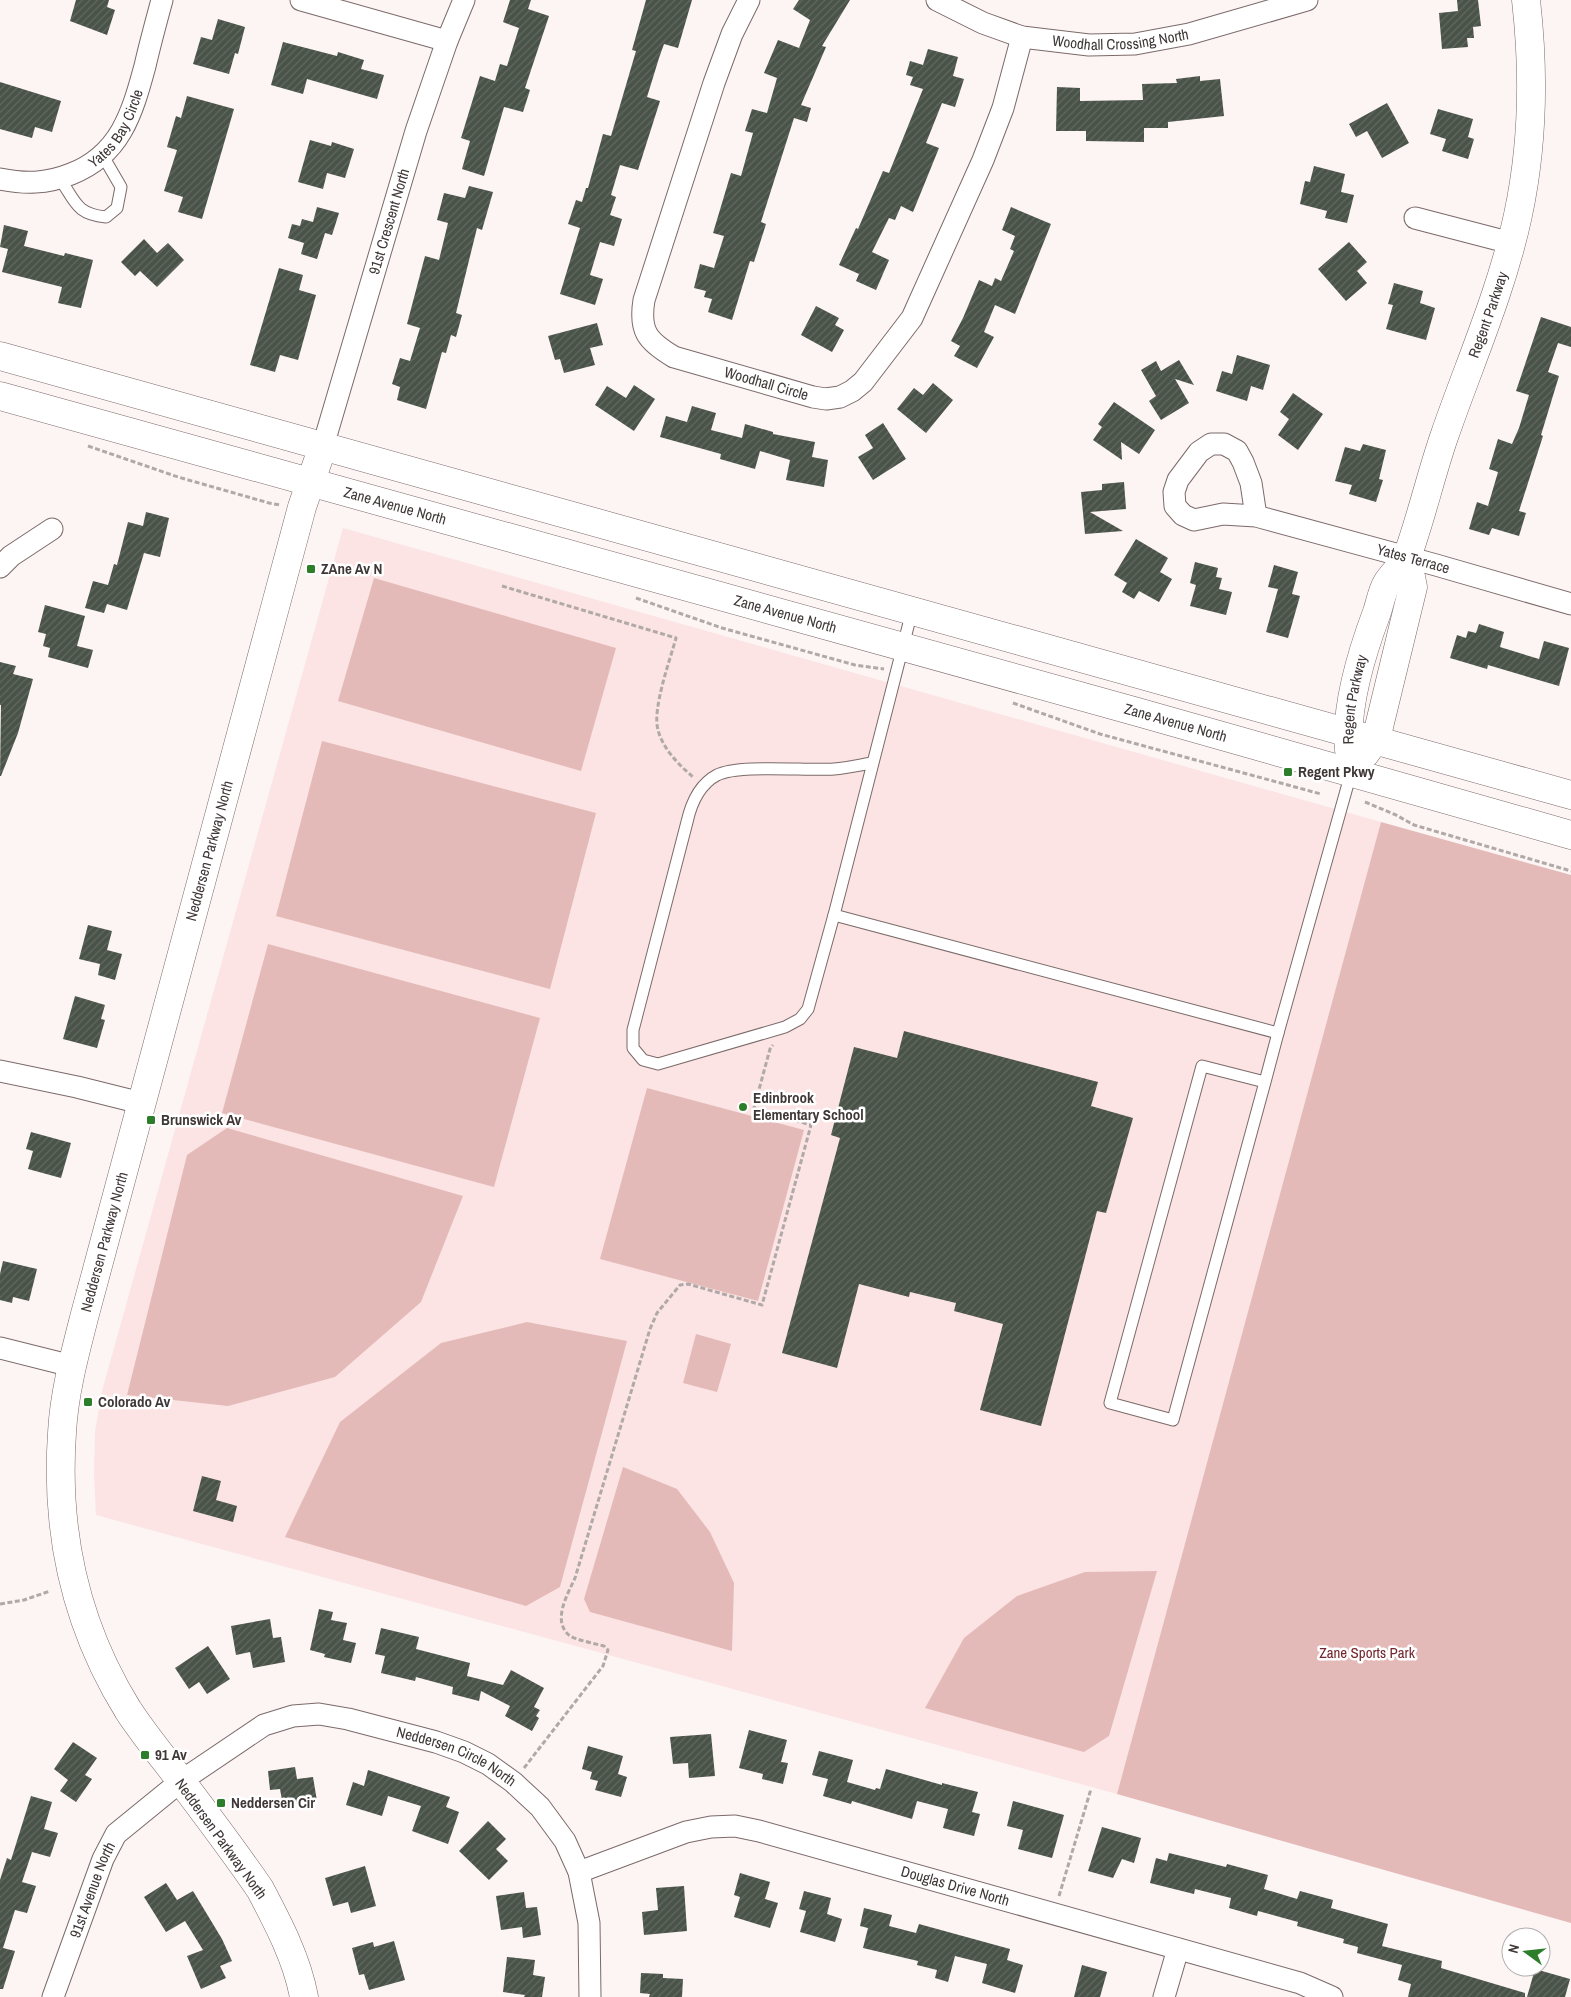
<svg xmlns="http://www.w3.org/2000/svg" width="1571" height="1997" font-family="'Archivo Narrow',sans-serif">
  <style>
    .built { fill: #fbe4e3 }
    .green { fill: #e4bab9 }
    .building { fill: url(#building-hatch) }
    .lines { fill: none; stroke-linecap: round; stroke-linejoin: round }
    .lane-casing { stroke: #7b6a69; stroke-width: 13 }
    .street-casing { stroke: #7b6a69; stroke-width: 23 }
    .secondary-casing { stroke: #7b6a69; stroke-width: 29 }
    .path { stroke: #b1a8a8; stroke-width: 3; stroke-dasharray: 5 2.5; stroke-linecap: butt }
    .lane { stroke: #fff; stroke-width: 11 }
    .street { stroke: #fff; stroke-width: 21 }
    .secondary { stroke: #fff; stroke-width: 28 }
    .poi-dot { fill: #2c7e2a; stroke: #fff; stroke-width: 2 }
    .labels { text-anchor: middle; stroke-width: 5; stroke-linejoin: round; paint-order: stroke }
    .street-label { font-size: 15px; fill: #403838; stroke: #fff }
    .poi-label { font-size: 15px; font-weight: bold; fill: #403838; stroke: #fff; text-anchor: start }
    .park-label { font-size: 15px; fill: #73252b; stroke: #fff }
  </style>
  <defs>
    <pattern id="building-hatch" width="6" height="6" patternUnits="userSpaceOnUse" patternTransform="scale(1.25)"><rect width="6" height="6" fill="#495348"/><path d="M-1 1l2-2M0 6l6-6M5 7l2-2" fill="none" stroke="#626961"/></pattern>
  </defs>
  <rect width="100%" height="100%" fill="#fdf4f4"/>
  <polygon class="built" points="343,528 1381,822 1117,1794 96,1515 94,1475 95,1432 102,1391"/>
  <g class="green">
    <polygon points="374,578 616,648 581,771 338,701"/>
    <polygon points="322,741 596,813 550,989 276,916"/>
    <polygon points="1381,822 1571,875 1571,1923 1117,1794"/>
    <polygon points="268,944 540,1018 494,1187 222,1113"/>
    <polygon points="647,1088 804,1130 758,1301 600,1259"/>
    <polygon points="227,1128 463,1196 421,1302 335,1377 228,1406 127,1395 187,1155"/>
    <polygon points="527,1322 627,1341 560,1587 526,1606 285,1537 340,1422 441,1343"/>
    <polygon points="696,1334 731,1344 717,1392 683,1383"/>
    <polygon points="623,1467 677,1489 710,1532 734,1583 732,1651 590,1612 584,1599"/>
    <polygon points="1157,1571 1109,1736 1084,1752 925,1708 964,1638 1017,1596 1085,1572"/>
  </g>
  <g class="building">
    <polygon points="76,0 109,0 107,7 115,10 107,35 70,21"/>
    <polygon points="510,0 531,0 528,9 549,16 525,88 530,90 523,112 504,107 484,176 462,169 470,141 461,138 480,76 495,81 500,64 507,66 519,28 503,22"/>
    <polygon points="646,0 692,0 678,48 664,44 659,58 647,97 660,101 638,170 620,165 611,195 616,197 610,215 622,219 614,246 600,242 590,275 603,279 595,305 560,294 580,228 568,224 576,200 582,202 586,188 588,188 603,134 611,136 636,51 632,50"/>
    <polygon points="799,0 850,0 822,46 826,47 801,105 811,108 807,122 794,118 761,222 766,224 754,262 750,261 732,320 708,312 712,299 704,297 706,291 694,288 700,264 714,268 724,236 713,233 731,173 741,176 753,133 745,131 752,109 767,113 777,78 764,73 778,40 799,48 810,20 793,9"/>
    <polygon points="1457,0 1478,0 1481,26 1473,27 1474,38 1467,38 1468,47 1442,49 1439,13 1458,11"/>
    <polygon points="218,19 245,27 238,54 235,53 229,74 193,64 201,37 212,40"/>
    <polygon points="283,42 337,56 338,52 364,60 361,69 384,75 377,99 307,79 303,94 271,85"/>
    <polygon points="928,49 958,57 953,76 964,79 955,107 942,103 926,143 939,148 913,212 901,206 895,220 889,218 872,252 889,260 876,290 856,281 859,274 839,265 856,228 858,229 883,171 889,173 923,89 910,85 913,77 906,75 910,61 923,65"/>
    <polygon points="1200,76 1200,81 1220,79 1224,116 1168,122 1168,128 1144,128 1144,142 1086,141 1086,131 1056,131 1057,87 1080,88 1080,101 1143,100 1142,84 1177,83 1176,79"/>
    <polygon points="0,82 61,101 52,132 35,127 32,138 0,129"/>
    <polygon points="187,96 234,109 202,219 178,212 183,197 164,191 177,150 167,147 176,116 181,118"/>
    <polygon points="1387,103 1409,143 1382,158 1367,131 1356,137 1349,124"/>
    <polygon points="1438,109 1473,119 1468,137 1474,139 1468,159 1442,151 1446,139 1430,134"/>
    <polygon points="310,140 331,146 332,142 354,149 345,178 327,173 323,189 298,182"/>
    <polygon points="1314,166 1345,174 1341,192 1354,195 1347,223 1325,218 1327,211 1300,204 1305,181 1310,182"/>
    <polygon points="469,186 493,192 482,230 477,228 456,313 462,315 456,337 451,335 446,353 442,352 426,409 397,400 400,387 392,384 400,358 410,361 420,328 407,324 425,256 439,260 448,223 437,220 444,193 465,198"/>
    <polygon points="317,207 339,213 332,235 325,233 317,259 301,254 304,243 288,238 292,224 300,226 302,219 313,222"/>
    <polygon points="1011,207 1051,224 1015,314 995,305 984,332 994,337 977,368 954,356 960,346 951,341 963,318 979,280 992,286 995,278 1001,281 1014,251 1010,249 1015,236 1002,230"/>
    <polygon points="4,225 28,231 24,246 64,256 65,253 93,260 81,308 58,303 62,287 2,272 8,249 0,247"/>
    <polygon points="144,239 157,253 168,243 184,260 157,287 140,271 135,276 121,262"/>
    <polygon points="1349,242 1367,262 1357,271 1367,283 1346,301 1318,269"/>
    <polygon points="279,268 303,275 299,290 316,295 298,360 280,355 275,372 250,365"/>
    <polygon points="1394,283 1423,291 1420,303 1435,308 1426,340 1386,329 1393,305 1388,304"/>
    <polygon points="816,306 839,318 835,325 844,330 832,352 801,335"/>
    <polygon points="1541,317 1571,327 1571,347 1558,343 1548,372 1559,376 1541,435 1543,436 1519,511 1526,513 1519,536 1492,528 1489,535 1469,529 1477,502 1488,506 1498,472 1489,469 1498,439 1512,444 1519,428 1529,395 1516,391"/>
    <polygon points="597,323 603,345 590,348 595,365 564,373 560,359 555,360 548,336"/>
    <polygon points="1237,355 1270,365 1263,390 1251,386 1247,401 1216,391 1222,371 1232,374"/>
    <polygon points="1179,360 1194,385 1175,379 1189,403 1161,420 1149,401 1156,396 1141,370 1156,361 1161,371"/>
    <polygon points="933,383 953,400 926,433 897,409 914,388 923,395"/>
    <polygon points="634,385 655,399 634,431 595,405 607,386 626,398"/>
    <polygon points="1293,393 1323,414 1298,450 1278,435 1289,419 1280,412"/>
    <polygon points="1114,402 1155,430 1139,454 1121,442 1122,460 1093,440 1102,427 1098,424"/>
    <polygon points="692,406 716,413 711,430 742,438 745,424 773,432 773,434 815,442 812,457 828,460 824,487 786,480 790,460 760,451 755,469 720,459 721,454 660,437 666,416 687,422"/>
    <polygon points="883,423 906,459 873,480 858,457 873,448 865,435"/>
    <polygon points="1363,444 1386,450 1379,479 1383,480 1376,502 1349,494 1352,485 1335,481 1345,447 1360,451"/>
    <polygon points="1124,482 1126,509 1090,512 1123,531 1085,534 1081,492 1102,490 1102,484"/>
    <polygon points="146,512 169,518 160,557 144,553 127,610 107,604 104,613 85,608 93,581 108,585 114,564 117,565 128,522 143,526"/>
    <polygon points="1136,539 1168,558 1160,572 1172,579 1159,602 1139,591 1134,599 1122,592 1127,583 1114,575"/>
    <polygon points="1195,562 1218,568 1216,577 1222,578 1219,589 1232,592 1226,615 1190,606 1196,585 1190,583"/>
    <polygon points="1274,565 1298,572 1292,594 1300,596 1288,638 1266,632 1278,589 1268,587"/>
    <polygon points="45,605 85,616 77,646 93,650 88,668 48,657 50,648 43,646 46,634 38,632"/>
    <polygon points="1479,624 1504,632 1500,647 1539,659 1544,641 1569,648 1559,686 1488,665 1487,669 1450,658 1457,635 1466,638 1468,631 1476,633"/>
    <polygon points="0,662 16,666 13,674 33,679 18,733 1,776 0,776 1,705 0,705"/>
    <polygon points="88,925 112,931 107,950 122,954 115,980 98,975 100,964 79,959"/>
    <polygon points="75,996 105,1005 101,1019 105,1020 97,1048 63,1039"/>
    <polygon points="904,1031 1098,1082 1091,1106 1133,1118 1106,1213 1097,1211 1041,1426 980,1410 1003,1324 954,1311 956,1303 910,1292 909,1297 859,1284 837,1368 782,1353 840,1138 831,1135 854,1047 897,1058"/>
    <polygon points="31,1132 71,1143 61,1178 28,1169 33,1151 26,1149"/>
    <polygon points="3,1261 37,1269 29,1301 13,1297 12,1303 0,1300 0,1274"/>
    <polygon points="202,1476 221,1481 216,1500 237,1506 233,1522 193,1511"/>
    <polygon points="319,1609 333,1612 331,1620 347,1623 343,1640 356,1643 351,1663 324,1657 325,1654 310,1650"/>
    <polygon points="270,1619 273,1638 281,1637 285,1662 253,1668 250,1652 236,1655 231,1626"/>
    <polygon points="381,1628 419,1637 416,1649 470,1663 467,1676 503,1685 511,1670 544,1688 534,1707 540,1710 536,1716 539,1718 532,1731 505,1716 510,1706 481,1691 479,1701 452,1694 453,1687 416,1677 415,1681 381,1673 385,1656 375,1654"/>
    <polygon points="208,1646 230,1679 207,1694 199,1682 189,1689 175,1668"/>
    <polygon points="749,1730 787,1740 781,1762 788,1763 783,1784 762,1779 763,1774 739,1768"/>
    <polygon points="711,1734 715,1776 689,1778 688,1763 673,1764 670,1737"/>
    <polygon points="73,1742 97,1758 85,1775 92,1779 76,1802 60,1791 68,1780 54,1769"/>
    <polygon points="588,1746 623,1756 618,1774 627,1777 621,1797 595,1790 598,1781 590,1779 592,1772 582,1769"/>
    <polygon points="819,1751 853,1760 847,1782 875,1790 876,1788 880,1789 886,1769 942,1785 942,1783 978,1792 972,1812 980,1814 974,1836 943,1828 948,1809 917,1801 912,1819 852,1801 851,1804 823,1796 828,1779 812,1775"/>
    <polygon points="295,1767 297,1779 313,1777 317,1801 283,1806 280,1789 270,1790 268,1771"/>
    <polygon points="368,1770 450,1797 446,1807 459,1812 448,1844 412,1831 421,1806 388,1796 382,1816 346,1805 353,1782 364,1786"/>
    <polygon points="31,1796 52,1802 44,1829 58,1833 50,1857 32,1852 22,1882 36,1886 27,1913 15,1910 3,1948 15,1951 3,1989 0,1989 0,1880 7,1858 11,1860"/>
    <polygon points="1013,1801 1064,1815 1052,1858 1018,1849 1023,1830 1007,1826"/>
    <polygon points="488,1821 506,1839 496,1849 508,1861 489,1880 459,1851"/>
    <polygon points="1102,1827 1141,1838 1134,1863 1122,1859 1113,1878 1088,1871"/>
    <polygon points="1169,1853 1226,1867 1227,1864 1268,1875 1264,1889 1297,1899 1300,1891 1333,1900 1331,1908 1388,1924 1382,1946 1442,1961 1441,1968 1525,1993 1525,1997 1408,1997 1411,1984 1398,1980 1402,1965 1357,1953 1358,1947 1343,1943 1344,1939 1297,1926 1298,1922 1258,1911 1257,1916 1229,1908 1231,1898 1195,1889 1194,1894 1150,1883 1156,1858 1167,1861"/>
    <polygon points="365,1866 376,1906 351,1913 348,1902 333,1906 325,1878"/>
    <polygon points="740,1873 770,1882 765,1899 778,1903 770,1928 734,1917 740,1897 734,1895"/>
    <polygon points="166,1883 177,1900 193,1891 222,1939 232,1961 220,1966 226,1978 201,1989 187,1956 203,1950 185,1921 166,1932 144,1897"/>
    <polygon points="684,1886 687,1931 644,1935 642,1912 658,1910 656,1888"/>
    <polygon points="804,1891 831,1898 827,1914 842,1919 835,1942 800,1932 806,1911 799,1909"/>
    <polygon points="524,1892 526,1908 537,1907 541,1935 523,1938 522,1927 501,1930 496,1896"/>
    <polygon points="864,1908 892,1915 889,1926 916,1933 919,1924 1010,1949 1007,1960 1023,1965 1015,1993 982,1983 987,1964 955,1956 948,1982 935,1978 937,1970 917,1965 918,1961 863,1948 868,1928 860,1926"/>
    <polygon points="394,1941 405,1980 369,1990 364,1974 359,1975 352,1948 373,1942 374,1947"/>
    <polygon points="507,1957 535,1960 533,1975 545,1977 542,1997 524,1997 525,1995 503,1992"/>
    <polygon points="1082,1965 1107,1972 1100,1997 1074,1997"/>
    <polygon points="1535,1969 1570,1979 1565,1997 1527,1997"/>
    <polygon points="641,1973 663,1974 663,1978 683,1979 682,1997 649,1997 650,1994 640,1993"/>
  </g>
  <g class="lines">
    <defs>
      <g id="lane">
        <path d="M60,179C76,202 76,214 106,217L117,208L121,187L103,156"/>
        <polyline points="912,611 834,915 1278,1033 1351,773"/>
        <path d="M834,915L808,1009L800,1019L785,1027L658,1064L643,1060L633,1048V1030L687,822C691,804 700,784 717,775C739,764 807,771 834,769C847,768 860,765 872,763"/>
        <polyline points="1265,1082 1202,1066 1110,1403 1173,1420 1265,1082 1278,1033"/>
      </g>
      <g id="street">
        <polyline points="301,0 447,41"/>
        <path id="s1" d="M749,0L732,34L714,83L644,300C639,331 647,341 674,357L813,397L826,399L840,397L852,391L863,382L912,318L983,160L1003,108L1022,37"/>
        <path id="s2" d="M937,0L983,23L1022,37L1089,45L1135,44L1189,34L1307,0"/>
        <path id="s3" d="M0,179C25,184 46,184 71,174C120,155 132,114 145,66C150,44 156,22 162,0"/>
        <polyline points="1415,218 1511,243"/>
        <path id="s4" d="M323,446L416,131L447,41L464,0"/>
        <path id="s5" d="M1256,516L1251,483L1243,462L1237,451L1224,444H1211L1199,452L1178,480L1174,492L1175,506L1183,515L1194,520L1223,514L1256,516L1436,565L1571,604"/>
        <polyline points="0,567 11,556 52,529"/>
        <polyline points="0,1071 77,1087 141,1103"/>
        <polyline points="0,1348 72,1366"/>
        <path id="s6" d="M579,1872L686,1832L711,1827L735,1826L759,1831L1300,1983L1332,1997"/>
        <path id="s7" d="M53,1997L103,1859L116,1834L181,1781L264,1725L293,1716L319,1714L348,1719L436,1742L464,1752L488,1764L513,1782L540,1807L565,1841L579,1872L589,1923L590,1997"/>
        <polyline points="1164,1997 1178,1949"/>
      </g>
      <g id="secondary">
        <polyline points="0,356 1571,795"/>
        <path id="s8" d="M0,396L1141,713L1571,835"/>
        <path id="s9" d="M1349,750C1345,707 1362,652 1377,612C1380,603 1382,591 1387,583C1393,573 1404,565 1408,554C1422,515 1431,474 1445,434C1470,362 1502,290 1518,215C1533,145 1534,70 1526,0"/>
        <polyline points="1365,754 1376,739 1413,587 1407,557"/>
        <path id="s10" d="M304,1997C297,1959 278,1923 260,1889C234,1851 206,1814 178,1777C161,1755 143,1733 128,1710C76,1626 55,1532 62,1433C64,1393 75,1353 85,1314L302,507L323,446"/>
      </g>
    </defs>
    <use href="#lane" class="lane-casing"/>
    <use href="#street" class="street-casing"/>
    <use href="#secondary" class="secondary-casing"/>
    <g class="path">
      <polyline points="88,446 178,477 269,503 280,505"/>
      <path d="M502,586L676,638C670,660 652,709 658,730C663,749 679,765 693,777"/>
      <polyline points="636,598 722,628 855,665 884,669"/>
      <polyline points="1013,703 1100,734 1321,794"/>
      <polyline points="1365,802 1396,815 1414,825 1571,871"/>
      <polyline points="0,1604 24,1600 50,1591"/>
      <path d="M524,1768L603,1666L608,1650L604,1646C596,1644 577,1640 570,1636C551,1621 568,1594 575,1578L650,1329L657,1313L680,1285L688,1284L762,1305L811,1125L754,1108L770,1049L773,1045"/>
      <polyline points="1059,1896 1091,1789"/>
    </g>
    <use href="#lane" class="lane"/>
    <use href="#street" class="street"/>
    <use href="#secondary" class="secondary"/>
  </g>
  <g class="poi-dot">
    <rect x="306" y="564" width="10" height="10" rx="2.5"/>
    <rect x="1283" y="767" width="10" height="10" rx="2.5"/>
    <circle cx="743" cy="1107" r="5"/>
    <rect x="146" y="1115" width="10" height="10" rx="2.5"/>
    <rect x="83" y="1397" width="10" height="10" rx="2.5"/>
    <rect x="140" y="1750" width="10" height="10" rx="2.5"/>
    <rect x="216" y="1798" width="10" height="10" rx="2.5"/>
  </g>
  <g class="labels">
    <g class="street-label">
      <text dy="5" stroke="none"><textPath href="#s2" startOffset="192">Woodhall Crossing North</textPath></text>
      <text dy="5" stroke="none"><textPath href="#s3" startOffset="139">Yates Bay Circle</textPath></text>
      <text dy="5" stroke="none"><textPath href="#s4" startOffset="234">91st Crescent North</textPath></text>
      <text dy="5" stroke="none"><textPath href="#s9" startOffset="461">Regent Parkway</textPath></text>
      <text dy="5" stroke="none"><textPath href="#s1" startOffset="485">Woodhall Circle</textPath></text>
      <text dy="5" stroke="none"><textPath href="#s8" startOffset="410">Zane Avenue North</textPath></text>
      <text dy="5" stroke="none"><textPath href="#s5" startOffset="422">Yates Terrace</textPath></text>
      <text dy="5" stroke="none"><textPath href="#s8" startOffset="815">Zane Avenue North</textPath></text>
      <text dy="5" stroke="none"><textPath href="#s9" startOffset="51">Regent Parkway</textPath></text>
      <text dy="5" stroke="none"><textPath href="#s8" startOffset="1220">Zane Avenue North</textPath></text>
      <text dy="5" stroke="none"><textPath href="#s10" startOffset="1230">Neddersen Parkway North</textPath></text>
      <text dy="5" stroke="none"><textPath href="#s10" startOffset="825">Neddersen Parkway North</textPath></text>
      <text dy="5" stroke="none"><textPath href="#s7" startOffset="560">Neddersen Circle North</textPath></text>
      <text transform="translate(221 1839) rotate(54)" y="5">Neddersen Parkway North</text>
      <text dy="5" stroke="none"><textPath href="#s6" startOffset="392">Douglas Drive North</textPath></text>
      <text dy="5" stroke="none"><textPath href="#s7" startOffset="114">91st Avenue North</textPath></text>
    </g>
    <g class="poi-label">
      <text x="321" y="574">ZAne Av N</text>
      <text x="1298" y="777">Regent Pkwy</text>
      <text x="753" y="1103">Edinbrook<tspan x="753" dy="17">Elementary School</tspan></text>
      <text x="161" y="1125">Brunswick Av</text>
      <text x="98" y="1407">Colorado Av</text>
      <text x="155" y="1760">91 Av</text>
      <text x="231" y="1808">Neddersen Cir</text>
    </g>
    <g class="park-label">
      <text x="1367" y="1658">Zane Sports Park</text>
    </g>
  </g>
  <g transform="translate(1526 1952) rotate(285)"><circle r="24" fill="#ffffff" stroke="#b3afaf"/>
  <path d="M0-4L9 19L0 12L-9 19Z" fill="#2c7e2a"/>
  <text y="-8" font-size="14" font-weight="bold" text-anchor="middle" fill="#403838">N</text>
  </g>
</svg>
